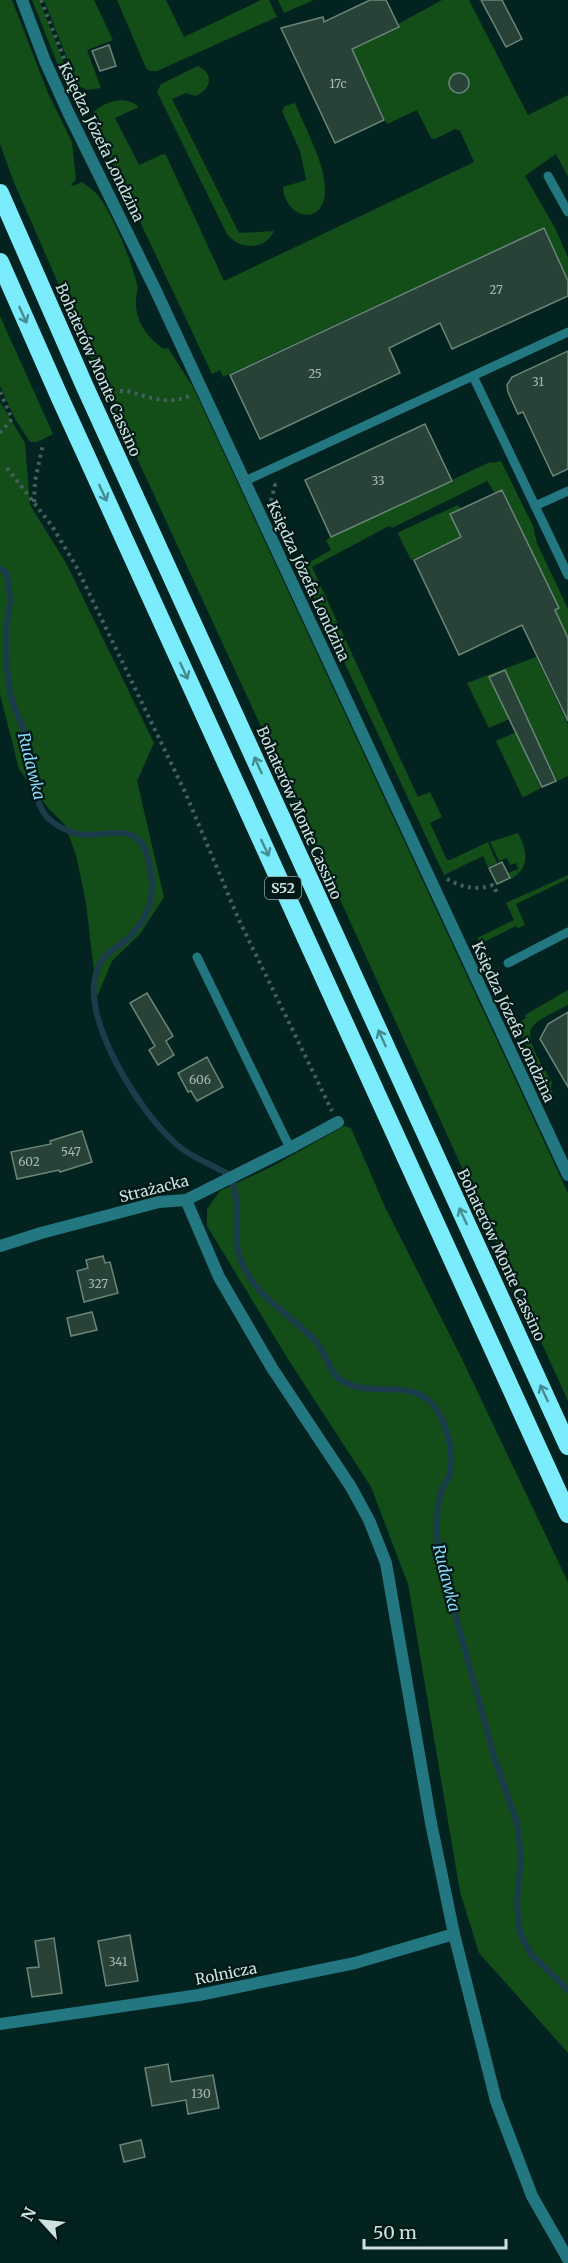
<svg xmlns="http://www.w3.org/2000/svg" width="568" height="2263" font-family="Merriweather,serif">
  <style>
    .green { fill: #134d18 }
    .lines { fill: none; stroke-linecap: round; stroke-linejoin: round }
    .stream { stroke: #1b3d4b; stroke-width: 6 }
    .building { fill: #284237; stroke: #6a8679; stroke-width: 1.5 }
    .path { stroke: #45605d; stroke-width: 4; stroke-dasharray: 3 4.5; stroke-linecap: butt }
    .lane { stroke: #237781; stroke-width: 9 }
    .street { stroke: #237781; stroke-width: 12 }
    .highway { stroke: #7becfb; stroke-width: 18 }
    .oneway { stroke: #448d94 }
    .labels { text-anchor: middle; stroke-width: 4.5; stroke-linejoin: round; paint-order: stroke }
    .number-label { font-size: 12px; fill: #a5b8b4 }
    .shield { fill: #001917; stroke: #91a4a2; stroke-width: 1.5 }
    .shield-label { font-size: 14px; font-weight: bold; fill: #cfe0de }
    .street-label { font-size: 15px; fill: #cfe0de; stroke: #001917 }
    .water-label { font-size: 16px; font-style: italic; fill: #8dd8f9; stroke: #001917 }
  </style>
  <rect width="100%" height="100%" fill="#032320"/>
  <g class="green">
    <path d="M0,0H12L48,93L72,142L76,179L71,185L73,186L82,182C87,186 93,190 97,194C112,212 132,262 137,284C139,291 135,296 136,303C136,323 148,338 164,349L168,348L193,387L568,1193V1401L293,796L95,367L15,185L0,144Z"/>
    <polygon points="32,0 39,0 73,86 67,82 61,73"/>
    <polygon points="44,0 94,0 113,40 87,50 101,88 88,90 78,86"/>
    <polygon points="117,0 166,0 184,37 261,0 269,0 277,17 157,71 150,71 146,68"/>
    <polygon points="278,0 314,0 284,13"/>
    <path d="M442,0H469L528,115L568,95V177L556,154L525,176L555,228L568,257V281L543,228L223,377L220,370L212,374L91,118V115C102,101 126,94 139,107L115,118L139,165L163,154L166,155L224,281L474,162L460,131L455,129L435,139L431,138L417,110L387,124L352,49Z"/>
    <path d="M198,66C215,74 211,90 195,96L186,93L172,99L239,233L274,231C265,251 239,250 227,234L157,92L161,84Z"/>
    <path d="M295,103C305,128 326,165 325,191C324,227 285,219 283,187L306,180L300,151L282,111L285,106Z"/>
    <polygon points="0,316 53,434 37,442 30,442 15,419 0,386"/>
    <polygon points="0,402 25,443 30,505 66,563 154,743 137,781 164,897 140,934 112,961 97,997 86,903 76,855 65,825 48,808 19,769 0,694"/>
    <polygon points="501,461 533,526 537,543 568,609 568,638 555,610 558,608 503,490 495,493 487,481 392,528 389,526 312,567 418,797 430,792 442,817 430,823 447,860 450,860 488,842 497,863 488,867 483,856 444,875 302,572 301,567 331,550 326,540 331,537 490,462 492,463"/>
    <polygon points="458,505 461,509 461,537 411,560 398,534 399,532"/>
    <polygon points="536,657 568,724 568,776 557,781 505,670 490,678 510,719 489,728 467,683"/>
    <polygon points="516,732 541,788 524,797 522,796 496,741"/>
    <path d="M518,833C527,850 531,867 511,879L508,873L518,869L516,863L510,865L507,858L499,861L490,842Z"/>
    <polygon points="568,875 568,879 516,904 525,925 518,928 516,926 480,944 477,938 514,920 506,903"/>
    <path d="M568,990V1005C558,1011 543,1016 534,1025C521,1036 546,1071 552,1082L551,1088L553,1094L551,1095L548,1094L516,1024L526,1018L525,1015Z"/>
    <polygon points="344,1126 351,1128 385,1207 461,1357 568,1582 568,2053 479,1953 460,1892 408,1584 371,1487 288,1359 207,1226 207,1209 220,1191 273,1166"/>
  </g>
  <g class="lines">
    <g class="stream">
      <path d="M0,568L7,574C8,583 10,593 10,601C9,613 6,625 6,637C6,655 7,674 10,692C14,711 25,728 29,747C33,769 32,800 47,817C56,826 66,831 78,834C101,839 136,820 146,852C157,886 154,914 127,939C113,952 105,950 97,971C79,1017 140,1112 174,1142C188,1156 211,1164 228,1174"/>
      <path d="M233,1184C240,1205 233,1229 238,1251C248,1295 290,1312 317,1343C326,1354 329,1372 341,1380C374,1403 425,1367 445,1427C450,1440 454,1462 449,1476C446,1483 441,1489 440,1496C435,1515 437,1532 438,1551L495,1760L517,1823L521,1855L517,1904L520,1933L531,1954L568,1990"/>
    </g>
  </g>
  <g class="building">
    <polygon points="370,0 386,0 399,27 352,49 384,120 335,143 281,28 323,17 324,22"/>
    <polygon points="481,0 502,0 522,39 506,47"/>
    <polygon points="109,45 116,66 100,71 92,51"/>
    <circle cx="459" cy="83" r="10"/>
    <polygon points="544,228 568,281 568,296 452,349 440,323 389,348 400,373 260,439 230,375"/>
    <polygon points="568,351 568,469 553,476 523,412 518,414 508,392 507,385 512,377"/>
    <polygon points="425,424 452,481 331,537 305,480"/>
    <polygon points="502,490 559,608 555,610 568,638 568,721 522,625 459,655 414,560 461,537 450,514"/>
    <polygon points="505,670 556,781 542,787 489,677"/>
    <polygon points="502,862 510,878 497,884 489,868"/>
    <polygon points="147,993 173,1036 166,1041 174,1055 158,1065 149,1050 155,1046 130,1003"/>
    <polygon points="568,1012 568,1087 540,1039 548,1024"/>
    <polygon points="207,1057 223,1087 197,1101 191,1091 188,1092 178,1073"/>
    <polygon points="82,1131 92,1162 60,1172 59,1170 17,1179 11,1152 51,1144 50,1141"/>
    <polygon points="103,1256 105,1263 110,1262 118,1293 84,1302 77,1271 88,1268 86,1260"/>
    <polygon points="92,1312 97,1330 71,1336 67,1318"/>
    <polygon points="130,1935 138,1981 106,1986 98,1941"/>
    <polygon points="54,1938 62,1993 32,1997 27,1968 39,1967 35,1941"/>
    <polygon points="168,2064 171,2082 213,2075 219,2108 188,2114 186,2100 152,2106 145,2068"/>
    <polygon points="141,2140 145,2157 124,2162 120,2145"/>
  </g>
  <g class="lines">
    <g class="path">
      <polyline points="41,0 77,91"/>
      <path d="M120,391H127C147,397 171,406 191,395"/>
      <polyline points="0,392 12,419 0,433"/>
      <polyline points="7,468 52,526 76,566 185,792 239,920 332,1111"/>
      <polyline points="271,501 275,485 272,484"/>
      <polyline points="34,502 35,481 43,444"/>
      <path d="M447,879C461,887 477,891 493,885L498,895"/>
    </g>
    <g class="lane">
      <polyline points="548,176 568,212"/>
      <polyline points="473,376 568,575"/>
      <polyline points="245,481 568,332"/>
      <polyline points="535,506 568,491"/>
      <polyline points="197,957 290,1148"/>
      <polyline points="508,963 568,932"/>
    </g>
    <g class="street">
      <polyline points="22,0 45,61 68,112 155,289 568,1175"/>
      <polyline points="186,1200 219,1277 272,1368 351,1487 369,1520 386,1563 431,1823 454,1934 496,2101 532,2196 568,2259"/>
      <polyline points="0,1246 41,1233 159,1202 186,1200 290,1148 338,1122"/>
      <polyline points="0,2024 199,1995 355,1963 454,1934"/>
    </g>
    <g class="highway">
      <polyline points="0,193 85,387 568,1446"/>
      <polyline points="0,262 60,398 568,1514"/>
    </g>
  </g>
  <defs><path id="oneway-shaft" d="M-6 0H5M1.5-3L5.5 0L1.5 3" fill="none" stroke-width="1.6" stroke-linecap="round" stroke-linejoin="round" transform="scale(1.5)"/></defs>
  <g class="oneway">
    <use href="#oneway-shaft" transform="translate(23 315) rotate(66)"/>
    <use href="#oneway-shaft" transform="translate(103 493) rotate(65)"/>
    <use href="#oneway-shaft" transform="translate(184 671) rotate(65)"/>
    <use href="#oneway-shaft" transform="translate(258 765) rotate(-114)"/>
    <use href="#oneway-shaft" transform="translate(265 848) rotate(65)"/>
    <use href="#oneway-shaft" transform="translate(382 1038) rotate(-114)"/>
    <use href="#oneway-shaft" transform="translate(463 1216) rotate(-115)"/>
    <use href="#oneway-shaft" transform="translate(544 1393) rotate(-115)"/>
  </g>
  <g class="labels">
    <g class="number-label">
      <text x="338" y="88">17c</text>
      <text x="496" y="294">27</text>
      <text x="315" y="378">25</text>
      <text x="538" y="386">31</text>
      <text x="378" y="485">33</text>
      <text x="200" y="1084">606</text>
      <text x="71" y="1156">547</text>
      <text x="29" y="1166">602</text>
      <text x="98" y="1288">327</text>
      <text x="118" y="1966">341</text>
      <text x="201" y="2098">130</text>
    </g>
    <rect class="shield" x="265" y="877" width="36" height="22" rx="4.5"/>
    <g class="shield-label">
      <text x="283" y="893">S52</text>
    </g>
    <g class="street-label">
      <text transform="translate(101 142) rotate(64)" y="5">Księdza Józefa Londzina</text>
      <text transform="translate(98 370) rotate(66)" y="5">Bohaterów Monte Cassino</text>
      <text transform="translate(308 581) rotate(65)" y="5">Księdza Józefa Londzina</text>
      <text transform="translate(299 813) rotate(66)" y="5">Bohaterów Monte Cassino</text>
      <text transform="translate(513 1022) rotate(65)" y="5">Księdza Józefa Londzina</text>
      <text transform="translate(154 1189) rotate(-14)" y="5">Strażacka</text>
      <text transform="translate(501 1255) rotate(65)" y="5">Bohaterów Monte Cassino</text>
      <text transform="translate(226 1974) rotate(-11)" y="5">Rolnicza</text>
    </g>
    <g class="water-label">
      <text transform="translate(32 766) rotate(76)" y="6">Rudawka</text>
      <text transform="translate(447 1578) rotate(76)" y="6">Rudawka</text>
    </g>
  </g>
  <g transform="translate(42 2221) rotate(297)" stroke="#001917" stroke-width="4.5" paint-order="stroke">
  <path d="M0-4.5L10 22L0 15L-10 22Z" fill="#cfe0de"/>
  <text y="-9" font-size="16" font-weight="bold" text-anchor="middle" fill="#cfe0de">N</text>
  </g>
  <path d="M364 2239v9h142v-9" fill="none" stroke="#cfe0de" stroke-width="3"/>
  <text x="373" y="2239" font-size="18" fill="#cfe0de" stroke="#001917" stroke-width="4.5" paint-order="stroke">50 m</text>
</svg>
